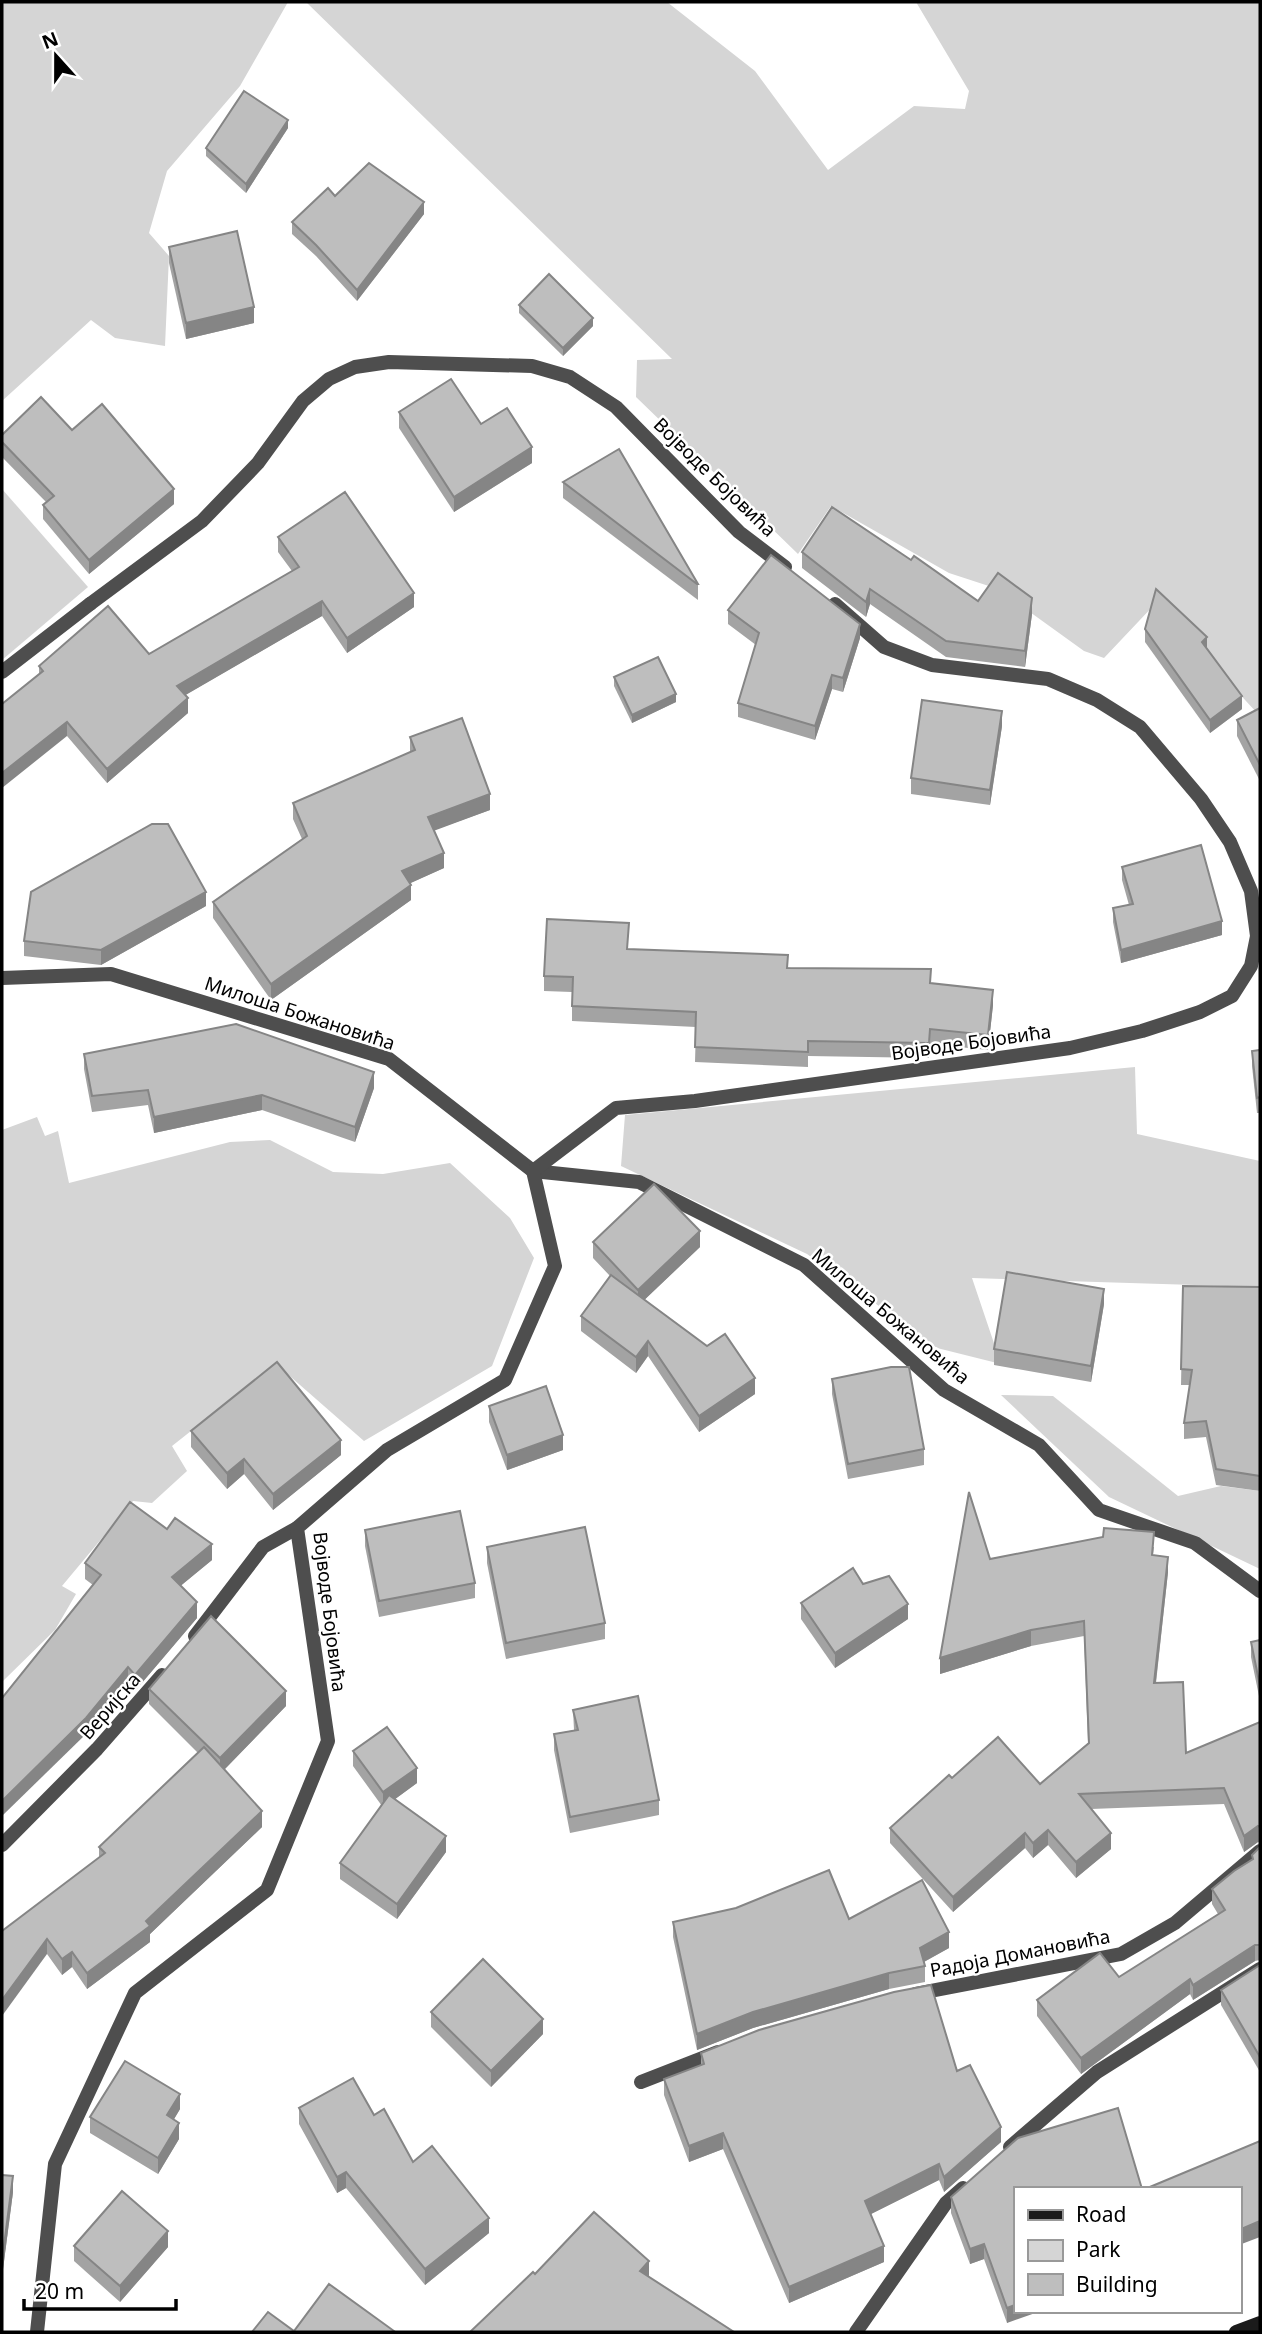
<svg xmlns="http://www.w3.org/2000/svg" width="1262" height="2334" font-family="'Noto Sans',sans-serif">
  <style>
    .green { fill: #d5d5d5 }
    .lines { fill: none; stroke-linecap: round; stroke-linejoin: round }
    .lane { stroke: #4e4e4e; stroke-width: 14 }
    .street { stroke: #4e4e4e; stroke-width: 14 }
    .secondary { stroke: #1b1b1b; stroke-width: 14 }
    .wall { fill: #a3a3a3 }
    .shaded-wall { fill: #858585 }
    .building { fill: #bebebe; stroke: #858585; stroke-width: 2 }
    .labels { text-anchor: middle; stroke-width: 5; stroke-linejoin: round; paint-order: stroke }
    .street-label { font-size: 19px; fill: #000; stroke: #fff }
  </style>
  <rect width="100%" height="100%" fill="#fff"/>
  <g class="green">
    <polygon points="2,2 288,2 240,86 167,171 149,233 169,256 165,346 115,338 91,320 2,401"/>
    <polygon points="306,2 667,2 755,71 828,170 914,106 965,109 969,91 916,2 1260,2 1260,707 1257,713 1156,603 1104,658 1084,651 998,589 949,573 831,506 798,554 636,397 637,360 672,359"/>
    <polygon points="2,489 88,587 2,660"/>
    <polygon points="1135,1067 1137,1134 1260,1161 1260,1287 972,1278 1001,1364 937,1348 807,1254 621,1166 625,1115"/>
    <polygon points="37,1117 45,1136 58,1131 69,1183 230,1142 270,1140 333,1172 383,1174 450,1163 510,1218 534,1258 492,1366 364,1441 276,1364 172,1446 187,1471 152,1503 133,1501 62,1586 76,1594 55,1630 2,1682 2,1130"/>
    <polygon points="1001,1395 1053,1396 1178,1496 1221,1486 1260,1491 1260,1569 1109,1497"/>
  </g>
  <g class="lines">
    <polyline class="lane" points="2,672 90,604"/>
    <g class="street">
      <polyline points="90,604 202,521 258,463 303,401 329,379 355,367 389,362 532,366 570,377 616,407 739,532 785,567"/>
      <polyline points="2,978 111,974 389,1059 533,1171 639,1182 804,1265 944,1390 1039,1445 1099,1510 1195,1543 1260,1591"/>
      <polyline points="195,1636 263,1547 297,1528"/>
      <polyline points="2,1845 97,1749 162,1675"/>
      <polyline points="915,1994 1121,1954 1175,1923 1260,1851"/>
      <polyline points="641,2082 718,2052"/>
      <polyline points="1010,2147 1097,2072 1260,1969"/>
      <polyline points="37,2332 55,2164 135,1993 267,1890 328,1741 297,1528 387,1450 505,1380 555,1266 533,1171 616,1108 695,1101 1070,1048 1142,1031 1200,1012 1232,996 1251,966 1257,936 1251,891 1230,842 1201,799 1140,727 1097,700 1048,679 932,665 884,647 835,604"/>
      <polyline points="856,2332 946,2203 963,2188"/>
    </g>
    <polyline class="secondary" points="1236,2332 1260,2323"/>
  </g>
  <g class="wall">
    <polygon points="288,128 246,193 206,156 206,148"/>
    <polygon points="335,196 424,214 357,301 316,256 292,234 292,222"/>
    <polygon points="169,247 254,323 186,339 169,263"/>
    <polygon points="519,305 593,326 563,356 519,313"/>
    <polygon points="399,412 481,424 532,463 454,512 399,428"/>
    <polygon points="72,430 174,504 89,574 43,519 43,505 46,502 2,457 2,435"/>
    <polygon points="563,482 698,584 698,600 563,498"/>
    <polygon points="278,537 414,607 347,653 322,616 185,695 188,713 107,783 67,736 39,675 39,666 149,654 292,571 278,552"/>
    <polygon points="802,552 911,560 978,601 1032,614 1025,667 946,657 870,604 866,617 802,568"/>
    <polygon points="728,610 860,638 843,692 832,689 815,740 738,717 738,703 756,645 728,624"/>
    <polygon points="1145,629 1207,648 1242,709 1210,733 1145,642"/>
    <polygon points="614,677 676,702 632,723 614,686"/>
    <polygon points="1260,708 1260,781 1237,736 1237,720"/>
    <polygon points="1002,726 990,805 911,794 911,778"/>
    <polygon points="410,737 490,810 434,830 444,868 410,883 411,900 271,1000 213,918 213,902 302,839 293,819 293,803 410,752"/>
    <polygon points="1122,867 1222,935 1121,963 1113,922 1113,908 1129,905 1122,880"/>
    <polygon points="206,906 101,965 24,956 24,941"/>
    <polygon points="628,950 930,983 993,1005 988,1050 930,1044 929,1058 808,1056 808,1067 695,1062 696,1027 572,1021 572,992 544,991 544,976"/>
    <polygon points="1260,1050 1260,1113 1257,1113 1252,1066 1252,1051"/>
    <polygon points="84,1054 374,1088 355,1142 262,1110 154,1133 148,1105 92,1112 84,1069"/>
    <polygon points="593,1242 700,1247 644,1300 755,1394 699,1432 648,1356 636,1373 581,1331 581,1316 610,1276 593,1258"/>
    <polygon points="1183,1286 1260,1287 1260,1491 1216,1485 1206,1437 1184,1439 1184,1423 1190,1385 1181,1385"/>
    <polygon points="1104,1304 1091,1382 994,1365 994,1349"/>
    <polygon points="832,1379 924,1449 924,1465 848,1479 832,1394"/>
    <polygon points="489,1406 563,1450 507,1470 489,1422"/>
    <polygon points="191,1431 341,1455 273,1510 244,1474 227,1489 191,1447"/>
    <polygon points="167,1529 212,1560 180,1586 197,1618 135,1691 128,1683 86,1734 93,1585 85,1579 85,1563"/>
    <polygon points="365,1530 475,1583 475,1598 379,1617 365,1546"/>
    <polygon points="487,1547 605,1623 605,1639 506,1659 487,1563"/>
    <polygon points="1154,1547 1153,1555 1168,1572 1156,1683 1186,1753 1260,1722 1260,1842 1258,1842 1244,1852 1224,1804 1091,1809 1111,1849 1076,1878 1048,1845 1033,1858 1025,1848 953,1912 890,1843 890,1828 952,1778 1040,1784 1088,1743 1084,1636 1031,1646 940,1674 990,1559"/>
    <polygon points="863,1584 908,1619 835,1668 801,1619 801,1603"/>
    <polygon points="1260,1640 1260,1701 1251,1657 1251,1642"/>
    <polygon points="149,1689 286,1706 224,1770 262,1827 150,1934 150,1942 87,1989 72,1967 62,1975 47,1954 2,1931 99,1858 99,1847 198,1753 149,1704"/>
    <polygon points="573,1710 659,1800 659,1815 570,1833 554,1750 554,1734 574,1730"/>
    <polygon points="353,1751 417,1783 395,1799 446,1852 397,1919 340,1879 340,1863 382,1806 353,1766"/>
    <polygon points="1260,1847 1260,1960 1255,1961 1193,2000 1190,1994 1081,2074 1037,2016 1037,2000 1119,1977 1218,1914 1212,1904 1212,1889 1252,1859 1252,1855"/>
    <polygon points="849,1919 949,1948 924,1962 925,1966 925,1982 889,1989 753,2028 697,2050 673,1937 673,1922"/>
    <polygon points="1260,1965 1260,2072 1221,2005 1221,1990"/>
    <polygon points="431,2012 543,2034 491,2087 431,2027"/>
    <polygon points="701,2053 957,2071 1001,2142 944,2192 939,2180 871,2214 884,2262 789,2303 723,2149 689,2162 664,2095 664,2079 701,2065"/>
    <polygon points="299,2108 374,2115 413,2162 489,2233 425,2285 346,2188 337,2193 299,2124"/>
    <polygon points="180,2109 174,2119 179,2139 158,2174 90,2133 90,2117"/>
    <polygon points="2,2175 13,2192 3,2269 2,2268"/>
    <polygon points="1142,2189 1007,2323 984,2259 970,2264 951,2213 951,2197"/>
    <polygon points="74,2246 168,2247 120,2302 74,2261"/>
  </g>
  <g class="shaded-wall">
    <polygon points="288,120 288,128 246,193 246,184"/>
    <polygon points="424,202 424,214 357,301 357,290"/>
    <polygon points="254,307 254,323 186,339 186,323"/>
    <polygon points="593,318 593,326 563,356 563,348"/>
    <polygon points="532,447 532,463 454,512 454,497"/>
    <polygon points="174,489 174,504 89,574 89,560"/>
    <polygon points="870,589 870,604 866,617 866,602"/>
    <polygon points="414,593 414,607 347,653 347,638"/>
    <polygon points="1032,598 1032,614 1025,667 1025,651"/>
    <polygon points="322,601 322,616 177,700 177,686"/>
    <polygon points="860,624 860,638 843,692 843,678"/>
    <polygon points="1207,637 1207,650 1202,642"/>
    <polygon points="832,675 832,689 815,740 815,726"/>
    <polygon points="676,694 676,702 632,723 632,715"/>
    <polygon points="1242,696 1242,709 1210,733 1210,720"/>
    <polygon points="188,698 188,713 107,783 107,769"/>
    <polygon points="1002,711 1002,726 990,805 990,790"/>
    <polygon points="67,722 67,736 2,788 2,773"/>
    <polygon points="490,794 490,810 428,833 428,817"/>
    <polygon points="444,853 444,868 402,887 402,871"/>
    <polygon points="411,885 411,900 271,1000 271,984"/>
    <polygon points="206,892 206,906 101,965 101,950"/>
    <polygon points="1222,921 1222,935 1121,963 1121,950"/>
    <polygon points="993,990 993,1005 988,1050 988,1035"/>
    <polygon points="374,1072 374,1088 355,1142 355,1127"/>
    <polygon points="262,1095 262,1110 154,1133 154,1117"/>
    <polygon points="700,1231 700,1247 638,1306 638,1290"/>
    <polygon points="1104,1289 1104,1304 1091,1382 1091,1366"/>
    <polygon points="648,1341 648,1356 636,1373 636,1357"/>
    <polygon points="755,1378 755,1394 699,1432 699,1416"/>
    <polygon points="563,1435 563,1450 507,1470 507,1455"/>
    <polygon points="341,1440 341,1455 273,1510 273,1494"/>
    <polygon points="244,1459 244,1474 227,1489 227,1473"/>
    <polygon points="212,1544 212,1560 172,1593 172,1577"/>
    <polygon points="1168,1557 1168,1572 1154,1698 1154,1683"/>
    <polygon points="197,1602 197,1618 135,1691 135,1675"/>
    <polygon points="908,1604 908,1619 835,1668 835,1653"/>
    <polygon points="1031,1630 1031,1646 940,1674 940,1658"/>
    <polygon points="128,1667 128,1683 86,1734 2,1816 2,1801"/>
    <polygon points="286,1691 286,1706 220,1774 220,1758"/>
    <polygon points="417,1768 417,1783 383,1808 383,1792"/>
    <polygon points="262,1811 262,1827 150,1934 150,1942 87,1989 87,1973 146,1921"/>
    <polygon points="1258,1826 1258,1842 1244,1852 1244,1836"/>
    <polygon points="1048,1830 1048,1845 1033,1858 1033,1843"/>
    <polygon points="1025,1833 1025,1848 953,1912 953,1897"/>
    <polygon points="1111,1833 1111,1849 1076,1878 1076,1862"/>
    <polygon points="446,1836 446,1852 397,1919 397,1904"/>
    <polygon points="949,1932 949,1948 920,1964 920,1948"/>
    <polygon points="47,1939 47,1954 2,2016 2,2000"/>
    <polygon points="1255,1945 1255,1961 1193,2000 1193,1985"/>
    <polygon points="72,1952 72,1967 62,1975 62,1959"/>
    <polygon points="889,1973 889,1989 753,2028 697,2050 697,2034 753,2012"/>
    <polygon points="1190,1979 1190,1994 1081,2074 1081,2058"/>
    <polygon points="543,2019 543,2034 491,2087 491,2071"/>
    <polygon points="180,2094 180,2109 167,2131 167,2115"/>
    <polygon points="179,2123 179,2139 158,2174 158,2158"/>
    <polygon points="1001,2127 1001,2142 944,2192 944,2177"/>
    <polygon points="723,2133 723,2149 689,2162 689,2146"/>
    <polygon points="939,2164 939,2180 865,2217 865,2201"/>
    <polygon points="346,2172 346,2188 337,2193 337,2177"/>
    <polygon points="13,2176 13,2192 3,2269 3,2253"/>
    <polygon points="489,2218 489,2233 425,2285 425,2269"/>
    <polygon points="1260,2221 1260,2237 1239,2245 1239,2230"/>
    <polygon points="168,2231 168,2247 120,2302 120,2286"/>
    <polygon points="984,2244 984,2259 970,2264 970,2249"/>
    <polygon points="884,2246 884,2262 789,2303 789,2287"/>
    <polygon points="649,2261 649,2277 640,2271"/>
    <polygon points="1015,2305 1015,2311 1041,2311 1007,2323 1007,2308"/>
  </g>
  <g class="building">
    <polygon points="244,91 288,120 246,184 206,148"/>
    <polygon points="369,163 424,202 357,290 316,245 292,222 328,188 335,196"/>
    <polygon points="237,231 254,307 186,323 169,247"/>
    <polygon points="549,274 593,318 563,348 519,305"/>
    <polygon points="451,379 481,424 507,408 532,447 454,497 399,412"/>
    <polygon points="41,397 72,430 102,404 174,489 89,560 43,505 54,496 2,442 2,435"/>
    <polygon points="619,449 698,584 697,584 563,482"/>
    <polygon points="345,492 414,593 347,638 322,601 177,686 188,698 107,769 67,722 2,773 2,704 43,671 39,666 108,606 149,654 299,567 278,537"/>
    <polygon points="832,507 911,560 914,556 978,601 998,573 1032,598 1025,651 946,641 870,589 866,602 802,552"/>
    <polygon points="771,555 860,624 843,678 832,675 815,726 738,703 759,633 728,610"/>
    <polygon points="1156,589 1207,637 1202,642 1242,696 1210,720 1145,629"/>
    <polygon points="658,657 676,694 632,715 614,677"/>
    <polygon points="922,700 1002,711 990,790 911,778"/>
    <polygon points="1260,708 1260,765 1237,720"/>
    <polygon points="462,718 490,794 428,817 444,853 402,871 411,885 271,984 213,902 307,836 293,803 415,750 410,737"/>
    <polygon points="152,824 168,824 206,892 101,950 24,941 31,892"/>
    <polygon points="1201,845 1222,921 1121,950 1113,908 1133,904 1122,867"/>
    <polygon points="547,919 629,923 627,949 788,955 787,968 931,969 930,983 993,990 988,1035 930,1029 929,1043 808,1041 808,1052 695,1047 696,1012 572,1006 573,977 544,976"/>
    <polygon points="236,1024 374,1072 355,1127 262,1095 154,1117 148,1090 92,1096 84,1054"/>
    <polygon points="1260,1050 1260,1097 1257,1098 1252,1051"/>
    <polygon points="654,1184 700,1231 638,1290 593,1242"/>
    <polygon points="1007,1272 1104,1289 1091,1366 994,1349"/>
    <polygon points="611,1275 707,1346 725,1334 755,1378 699,1416 648,1341 636,1357 581,1316"/>
    <polygon points="1183,1286 1260,1287 1260,1476 1216,1469 1206,1421 1184,1423 1192,1370 1181,1369"/>
    <polygon points="277,1362 341,1440 273,1494 244,1459 227,1473 191,1431"/>
    <polygon points="891,1367 909,1367 924,1449 848,1464 832,1379"/>
    <polygon points="546,1386 563,1435 507,1455 489,1406"/>
    <polygon points="969,1492 990,1559 1103,1537 1104,1528 1154,1532 1152,1555 1168,1557 1154,1683 1183,1682 1186,1753 1260,1722 1260,1827 1258,1826 1244,1836 1224,1788 1079,1794 1111,1833 1076,1862 1048,1830 1033,1843 1025,1833 953,1897 890,1828 949,1775 952,1778 998,1737 1040,1784 1089,1743 1084,1621 1031,1630 940,1658"/>
    <polygon points="130,1502 167,1529 175,1518 212,1544 172,1577 197,1602 135,1675 128,1667 86,1718 2,1801 2,1698 101,1575 85,1563"/>
    <polygon points="460,1511 475,1583 379,1601 365,1530"/>
    <polygon points="585,1527 605,1623 506,1643 487,1547"/>
    <polygon points="853,1568 863,1584 889,1576 908,1604 835,1653 801,1603"/>
    <polygon points="211,1616 286,1691 220,1758 149,1689"/>
    <polygon points="1260,1640 1260,1686 1251,1642"/>
    <polygon points="638,1696 659,1800 570,1817 554,1734 578,1730 573,1710"/>
    <polygon points="387,1727 417,1768 383,1792 353,1751"/>
    <polygon points="204,1747 262,1811 146,1921 150,1926 87,1973 72,1952 62,1959 47,1939 2,2000 2,1931 105,1853 99,1847"/>
    <polygon points="389,1795 446,1836 397,1904 340,1863"/>
    <polygon points="1260,1847 1260,1945 1255,1945 1193,1985 1190,1979 1081,2058 1037,2000 1100,1953 1119,1977 1225,1910 1212,1889 1234,1871 1253,1859 1252,1855"/>
    <polygon points="829,1870 849,1919 922,1880 949,1932 920,1948 925,1966 889,1973 753,2012 697,2034 673,1922 736,1908"/>
    <polygon points="483,1959 543,2019 491,2071 431,2012"/>
    <polygon points="1260,1965 1260,2057 1221,1990"/>
    <polygon points="931,1985 957,2071 970,2065 1001,2127 944,2177 939,2164 865,2201 884,2246 789,2287 723,2133 689,2146 664,2079 704,2064 701,2053 759,2030 894,1992"/>
    <polygon points="125,2061 180,2094 167,2115 179,2123 158,2158 90,2117"/>
    <polygon points="353,2078 374,2115 384,2109 413,2162 432,2146 489,2218 425,2269 346,2172 337,2177 299,2108"/>
    <polygon points="1118,2108 1142,2189 1015,2189 1015,2305 1007,2308 984,2244 970,2249 951,2197 1018,2138"/>
    <polygon points="1260,2141 1260,2221 1239,2230 1239,2189 1145,2189"/>
    <polygon points="2,2175 13,2176 3,2253 2,2253"/>
    <polygon points="122,2191 168,2231 120,2286 74,2246"/>
    <polygon points="594,2212 649,2261 640,2271 734,2332 470,2332 533,2272 535,2274"/>
    <polygon points="329,2284 394,2331 393,2332 252,2332 268,2312 294,2331"/>
  </g>
  <g class="labels">
    <g class="street-label">
      <text transform="translate(715 477) rotate(44)" y="7">Војводе Бојовића</text>
      <text transform="translate(300 1013) rotate(18)" y="7">Милоша Божановића</text>
      <text transform="translate(971 1042) rotate(-8)" y="7">Војводе Бојовића</text>
      <text transform="translate(891 1316) rotate(40)" y="7">Милоша Божановића</text>
      <text transform="translate(330 1612) rotate(83)" y="7">Војводе Бојовића</text>
      <text transform="translate(110 1706) rotate(-49)" y="7">Веријска</text>
      <text transform="translate(1020 1953) rotate(-11)" y="7">Радоја Домановића</text>
    </g>
  </g>
  <rect width="1262" height="2334" fill="none" stroke="#000000" stroke-width="7"/>
  <rect x="1014" y="2187" width="228" height="126" fill="#ffffff" stroke="#999999" stroke-width="2"/>
  <rect x="1028" y="2210" width="35" height="10" fill="#1b1b1b" stroke="#999999" stroke-width="2"/>
  <text x="1076" y="2222" font-size="21" fill="#000000">Road</text>
  <rect x="1028" y="2240" width="35" height="21" fill="#d5d5d5" stroke="#999999" stroke-width="2"/>
  <text x="1076" y="2257" font-size="21" fill="#000000">Park</text>
  <rect x="1028" y="2274" width="35" height="21" fill="#bebebe" stroke="#999999" stroke-width="2"/>
  <text x="1076" y="2292" font-size="21" fill="#000000">Building</text>
  <g transform="translate(56 56) rotate(339)" stroke="#ffffff" stroke-width="5" paint-order="stroke">
  <path d="M0-5L12 26L0 18L-12 26Z" fill="#000000"/>
  <text y="-10" font-size="19" font-weight="bold" text-anchor="middle" fill="#000000">N</text>
  </g>
  <path d="M24 2299v10h152v-10" fill="none" stroke="#000000" stroke-width="3.5"/>
  <text x="35" y="2299" font-size="21" fill="#000000" stroke="#ffffff" stroke-width="5" paint-order="stroke">20 m</text>
</svg>
